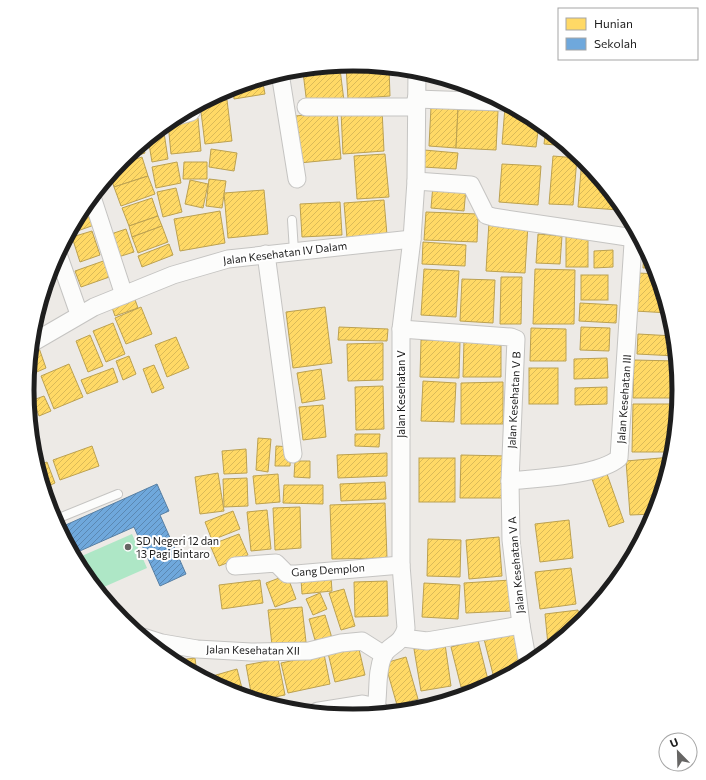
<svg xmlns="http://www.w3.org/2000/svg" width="706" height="780" font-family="Commissioner,sans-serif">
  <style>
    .pitch { fill: #aee7c6 }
    .homes { fill: url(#homes-hatch); stroke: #bca150 }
    .schools { fill: url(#schools-hatch); stroke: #577fa3 }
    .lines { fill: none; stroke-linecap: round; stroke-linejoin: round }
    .service-casing { stroke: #c5c4c2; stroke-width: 10 }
    .minor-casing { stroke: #c5c4c2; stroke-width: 19 }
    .tertiary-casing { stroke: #c5c4c2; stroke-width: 23 }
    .service { stroke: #fcfcfb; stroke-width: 8 }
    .minor { stroke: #fcfcfb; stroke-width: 17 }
    .tertiary { stroke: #fcfcfb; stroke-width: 21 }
    .poi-dot { fill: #666564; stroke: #fff; stroke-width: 1.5 }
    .labels { text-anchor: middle; stroke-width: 4; stroke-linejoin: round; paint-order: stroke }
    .street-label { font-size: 11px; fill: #1e1e1e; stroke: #fff }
    .poi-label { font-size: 11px; fill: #1e1e1e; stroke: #fff; text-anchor: start }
    .rim { fill: none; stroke: #1e1e1e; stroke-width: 5 }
  </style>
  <defs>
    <pattern id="homes-hatch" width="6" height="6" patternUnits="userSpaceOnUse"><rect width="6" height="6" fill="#ffd966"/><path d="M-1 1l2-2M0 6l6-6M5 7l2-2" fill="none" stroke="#daba58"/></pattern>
    <pattern id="schools-hatch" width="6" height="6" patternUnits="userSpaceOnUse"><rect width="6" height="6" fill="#6fa8dc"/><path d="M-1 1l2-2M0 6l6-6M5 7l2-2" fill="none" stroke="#5b88b2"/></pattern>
  </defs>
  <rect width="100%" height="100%" fill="#edeae6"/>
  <polygon class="pitch" points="132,534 147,568 97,590 82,571 75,559"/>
  <g class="homes">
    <polygon points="339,65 339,67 303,72 303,69"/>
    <polygon points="362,65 389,68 390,96 348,99 346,66"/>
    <polygon points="340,69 344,101 307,105 303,72"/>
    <polygon points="262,78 265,94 234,99 233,87"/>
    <polygon points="224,91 225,98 205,101"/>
    <polygon points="227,100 232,141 205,144 200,104"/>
    <polygon points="431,107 458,109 456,148 429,146"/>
    <polygon points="505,107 514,108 539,123 536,147 502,144"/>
    <polygon points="382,109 384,151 343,154 341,111"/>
    <polygon points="458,109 498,111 496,150 456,148"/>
    <polygon points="337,112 341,159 299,163 295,116"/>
    <polygon points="198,118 201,151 171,154 168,123 170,121"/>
    <polygon points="163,126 168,159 152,162 148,138"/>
    <polygon points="546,128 566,146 544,144"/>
    <polygon points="142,144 145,153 121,161 123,159"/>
    <polygon points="211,149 237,153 234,171 209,167"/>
    <polygon points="424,150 458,153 456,169 423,167"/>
    <polygon points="385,154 389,197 357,199 354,156"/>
    <polygon points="553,156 577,158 573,205 549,204"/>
    <polygon points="142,157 148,176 114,187 110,175 118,165"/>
    <polygon points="582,158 620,204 619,210 578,207"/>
    <polygon points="177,162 181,183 156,188 152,167"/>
    <polygon points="184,162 207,162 207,179 183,179"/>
    <polygon points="502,164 541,166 538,205 499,202"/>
    <polygon points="148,176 155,194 121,206 114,187"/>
    <polygon points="209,179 226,181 222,208 206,206"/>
    <polygon points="190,180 208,184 203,208 185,204"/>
    <polygon points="433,185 466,188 464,211 431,208"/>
    <polygon points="176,188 182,212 163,217 157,192"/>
    <polygon points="264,190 268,234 228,238 224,193"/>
    <polygon points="152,198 158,216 129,226 122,208"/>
    <polygon points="384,200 387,235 347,238 344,203"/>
    <polygon points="340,202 342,235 302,237 300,204"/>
    <polygon points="91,205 97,224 69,234 82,209"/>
    <polygon points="220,211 225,243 180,251 174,219"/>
    <polygon points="426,212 478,214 477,242 424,240"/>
    <polygon points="158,216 162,226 132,237 129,226"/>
    <polygon points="489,222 528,224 525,273 486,271"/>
    <polygon points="162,226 168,242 138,253 132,237"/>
    <polygon points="126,229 134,252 115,258 108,235"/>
    <polygon points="92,231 100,255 80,262 72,237"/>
    <polygon points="538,234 562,236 560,264 536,263"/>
    <rect x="566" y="236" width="22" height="31"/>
    <polygon points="423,242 466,245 465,266 422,264"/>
    <polygon points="169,244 173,255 142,267 138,256"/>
    <polygon points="644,247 654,265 655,268 643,268"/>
    <polygon points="613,250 613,267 594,268 594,251"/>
    <polygon points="109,259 115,275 81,287 75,271"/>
    <polygon points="424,269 459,271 456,317 421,315"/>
    <polygon points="535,269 575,270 574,324 533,324"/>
    <polygon points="638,273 657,274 669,313 635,311"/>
    <rect x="581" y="275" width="27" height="25"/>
    <polygon points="501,277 522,277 521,324 500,324"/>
    <polygon points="462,279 495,280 493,323 460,321"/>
    <polygon points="133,294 138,308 115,316 110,302"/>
    <polygon points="580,303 617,305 616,323 579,321"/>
    <polygon points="141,307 152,334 126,344 115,318"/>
    <polygon points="325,307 332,363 293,368 286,312"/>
    <polygon points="113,323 125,354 106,362 93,331"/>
    <polygon points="339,327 388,329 387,341 338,340"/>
    <polygon points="581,327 610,328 609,351 580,350"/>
    <polygon points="531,328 566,329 566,361 530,361"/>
    <polygon points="638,334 674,336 676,356 637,354"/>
    <polygon points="90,335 103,366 88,372 76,341"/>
    <polygon points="176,337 189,368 167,377 155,345"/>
    <polygon points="421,340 460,341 459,378 420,377"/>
    <polygon points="464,340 501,340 501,377 463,377"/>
    <polygon points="383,343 383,380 348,381 347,344"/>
    <polygon points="39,348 46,368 32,374 29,367 31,350"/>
    <polygon points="129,356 136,374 123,380 116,361"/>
    <polygon points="607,358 608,378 574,379 574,359"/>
    <polygon points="634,360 676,361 675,398 633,398"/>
    <polygon points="69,364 83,397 54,409 41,376"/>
    <polygon points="154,365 164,388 152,393 143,369"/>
    <polygon points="113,368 118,382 87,394 81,380"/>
    <rect x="529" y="368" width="29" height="36"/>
    <polygon points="321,369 325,399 302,403 297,373"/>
    <polygon points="28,376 34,425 30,425 27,390"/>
    <polygon points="423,381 456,383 454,422 421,421"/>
    <polygon points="503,382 503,424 461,424 461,383"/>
    <polygon points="383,386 384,429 356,430 355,387"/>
    <polygon points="607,387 607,404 575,405 575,388"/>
    <polygon points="44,396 51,411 39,416 33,400"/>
    <polygon points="633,404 674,404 673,452 632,452"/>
    <polygon points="323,405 326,437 303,440 299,407"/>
    <polygon points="355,434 380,434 379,447 355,446"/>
    <polygon points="258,438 271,439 268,472 256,470"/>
    <polygon points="35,445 42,462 36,464 33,446"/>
    <polygon points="92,446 99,466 60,480 53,460"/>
    <polygon points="276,446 291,447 290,466 275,466"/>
    <polygon points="246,449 247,473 224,474 222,451"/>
    <polygon points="387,453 387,476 338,478 337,455"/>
    <polygon points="461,455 507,456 506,498 460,498"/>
    <polygon points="672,457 655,514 630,515 626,461"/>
    <rect x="419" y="458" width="36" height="44"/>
    <polygon points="295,461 310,461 310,478 294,477"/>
    <polygon points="47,462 55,483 44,488 37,466"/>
    <polygon points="218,473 224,511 200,514 195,477"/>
    <polygon points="278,474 280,502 256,504 253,476"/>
    <polygon points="607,474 624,522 609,527 592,479"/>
    <polygon points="247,478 248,506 224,507 223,479"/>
    <polygon points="385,482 386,499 341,501 340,484"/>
    <polygon points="284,485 323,485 323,504 283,503"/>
    <polygon points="385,503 387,558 332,559 330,505"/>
    <polygon points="300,507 301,548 275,550 273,508"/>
    <polygon points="267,510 271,549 251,551 247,512"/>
    <polygon points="233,511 240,529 212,540 205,522"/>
    <polygon points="569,520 573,558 540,562 535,524"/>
    <polygon points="239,534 248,555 219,566 210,545"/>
    <polygon points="499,537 502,576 469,579 466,540"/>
    <polygon points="428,539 461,540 460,577 427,576"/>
    <polygon points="571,568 576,604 540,609 535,572"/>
    <polygon points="287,575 296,599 275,607 266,583"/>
    <polygon points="331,577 332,591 302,594 301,579"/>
    <polygon points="260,580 263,603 222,609 219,585"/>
    <polygon points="511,580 512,611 466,613 464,583"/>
    <polygon points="387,581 388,616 355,617 354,582"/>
    <polygon points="424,583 460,585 458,619 422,617"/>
    <polygon points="344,589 355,626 341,630 329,593"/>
    <polygon points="320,593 327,609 313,615 306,599"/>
    <polygon points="302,607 306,642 272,645 268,610"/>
    <polygon points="578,610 580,624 554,645 548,645 545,614"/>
    <polygon points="325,615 332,638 315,640 309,619"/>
    <polygon points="518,630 527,665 495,682 484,639"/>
    <polygon points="478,640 488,680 461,687 451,647"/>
    <polygon points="445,644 451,686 421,691 414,649"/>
    <polygon points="358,645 365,675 335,682 328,653"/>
    <polygon points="324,654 330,684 288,693 281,663"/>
    <polygon points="406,657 418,699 397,705 385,663"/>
    <polygon points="195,658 197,674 171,661"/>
    <polygon points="278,659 285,695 259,700 252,698 246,665"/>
    <polygon points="237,669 244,696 228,691 210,681 209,677"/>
    <polygon points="420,704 422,708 399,711"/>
  </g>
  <polygon class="schools" points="157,484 169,511 160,515 186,574 160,586 134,527 73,554 59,528"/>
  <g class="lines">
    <defs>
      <g id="service">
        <polyline points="292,220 294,251"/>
        <polyline points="54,520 118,494"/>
      </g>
      <g id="minor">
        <polyline points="280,73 297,179"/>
        <polyline points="416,99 502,102"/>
        <polyline points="306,107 416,107"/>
        <polyline points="177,116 191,112 193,108"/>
        <polyline points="416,181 471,185 486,215 493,217 634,238"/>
        <polyline points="92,197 124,295"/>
        <polyline points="58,254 79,314"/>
        <polyline points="266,254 293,454"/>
        <polyline points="401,329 511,337 516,339 510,481 511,540 521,625 528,664"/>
        <polyline points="32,343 94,307 173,275 228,259 412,239"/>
        <path d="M510,481C538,478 598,476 619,458L634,228"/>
        <polyline points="235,566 276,563 287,574 296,574 401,565"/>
        <polyline points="143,637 162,643 197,649 251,652 309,651 341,643 362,641 384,655"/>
        <polyline points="403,638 427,641 521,625"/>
        <path d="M376,709C379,691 376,673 383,656C389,644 401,646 406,628L401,565V329L412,239L416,181L417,70"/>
      </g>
      <polyline id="tertiary" points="318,713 362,706 376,709 379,713"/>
    </defs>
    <use href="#service" class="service-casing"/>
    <use href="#minor" class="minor-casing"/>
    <use href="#tertiary" class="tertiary-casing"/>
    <use href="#service" class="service"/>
    <use href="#minor" class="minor"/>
    <use href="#tertiary" class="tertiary"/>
  </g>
  <circle class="poi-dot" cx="128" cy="547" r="4"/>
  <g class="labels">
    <g class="street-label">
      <text transform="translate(285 253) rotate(-7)" y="4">Jalan Kesehatan IV Dalam</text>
      <text transform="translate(401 394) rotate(-90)" y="4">Jalan Kesehatan V</text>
      <text transform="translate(624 399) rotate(-86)" y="4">Jalan Kesehatan III</text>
      <text transform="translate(514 400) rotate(-87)" y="4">Jalan Kesehatan V B</text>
      <text transform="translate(516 565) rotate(-95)" y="4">Jalan Kesehatan V A</text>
      <text transform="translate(328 570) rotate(-4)" y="4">Gang Demplon</text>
      <text transform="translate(253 650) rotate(1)" y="4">Jalan Kesehatan XII</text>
    </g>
    <g class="poi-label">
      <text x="136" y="545">SD Negeri 12 dan<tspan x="136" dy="13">13 Pagi Bintaro</tspan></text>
    </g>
  </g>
  <path d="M0 0H706V780H0ZM34 390a319 319 0 1 1 638 0a319 319 0 1 1-638 0Z" fill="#fff" fill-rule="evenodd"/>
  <path class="rim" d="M34 390a319 319 0 1 1 638 0a319 319 0 1 1-638 0Z"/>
  <rect x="558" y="8" width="140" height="52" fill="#ffffff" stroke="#a5a5a5"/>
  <rect x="566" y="18" width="20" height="12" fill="#ffd966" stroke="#a5a5a5"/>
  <text x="594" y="28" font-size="12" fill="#1e1e1e">Hunian</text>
  <rect x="566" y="38" width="20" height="12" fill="#6fa8dc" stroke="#a5a5a5"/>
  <text x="594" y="48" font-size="12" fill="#1e1e1e">Sekolah</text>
  <g transform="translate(678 752) rotate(337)"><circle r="19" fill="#ffffff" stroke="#a5a5a5"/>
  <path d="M0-3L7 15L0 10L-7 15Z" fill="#666564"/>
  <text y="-6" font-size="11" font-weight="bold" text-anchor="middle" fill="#1e1e1e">U</text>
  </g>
</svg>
